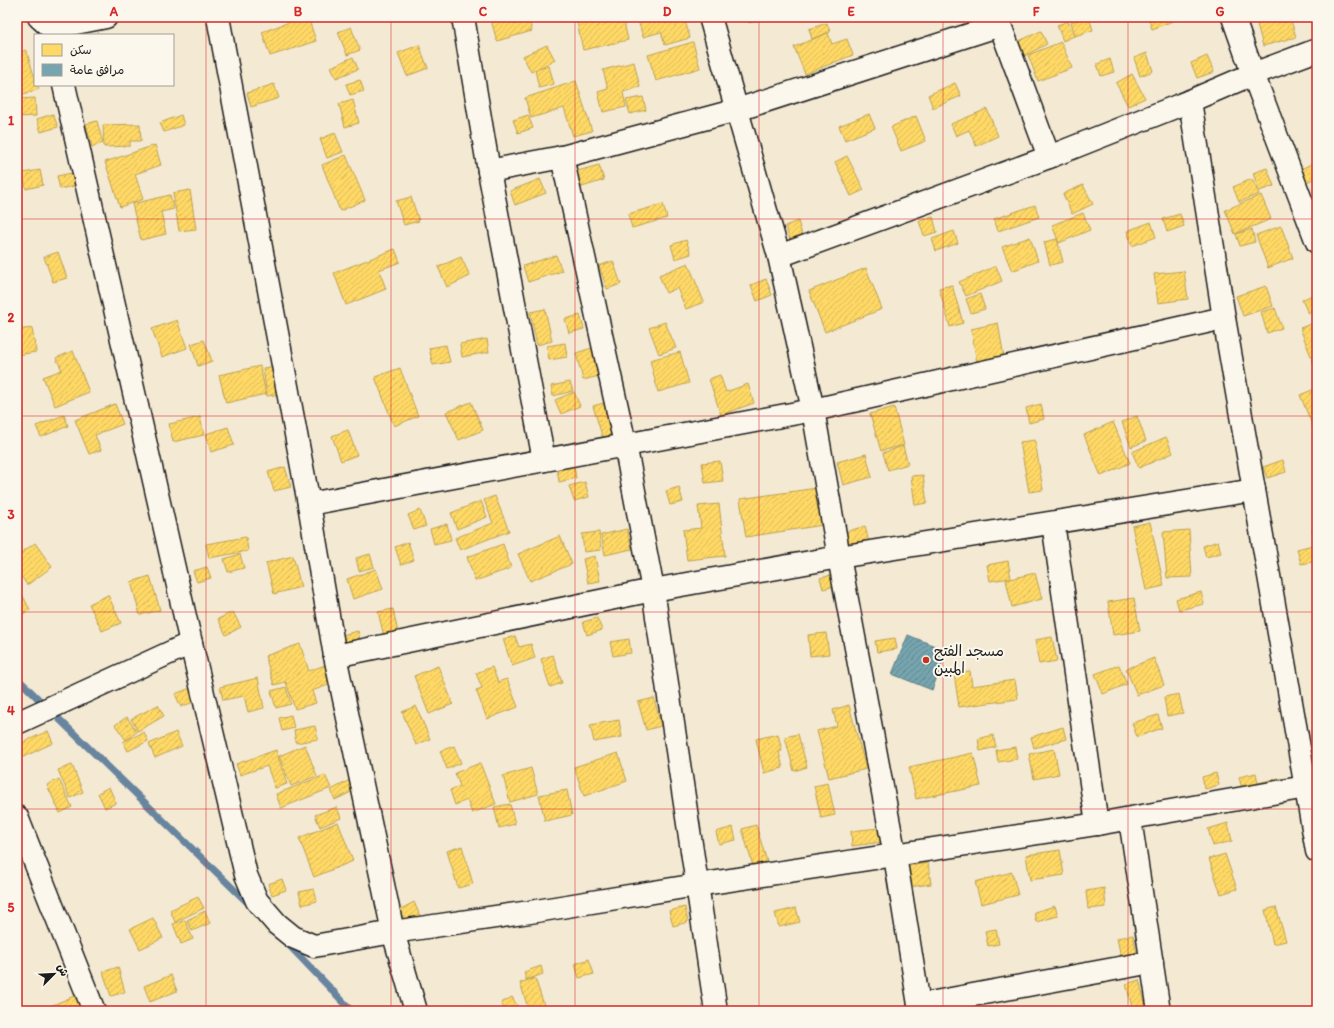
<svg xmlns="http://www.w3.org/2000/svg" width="1334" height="1028" font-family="Itim,'Playpen Sans Arabic',sans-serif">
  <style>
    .homes { fill: url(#homes-hatch); stroke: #bba050 }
    .public { fill: url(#public-hatch); stroke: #5b7c83 }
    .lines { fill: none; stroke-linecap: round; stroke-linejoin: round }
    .stream { stroke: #68859f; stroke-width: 7 }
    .minor-casing { stroke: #1c1c1c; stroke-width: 25 }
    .minor { stroke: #fbf7ec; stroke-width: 22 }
    .grid { fill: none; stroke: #d62828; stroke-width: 1; stroke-opacity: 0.55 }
    .poi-dot { fill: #c8321e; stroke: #fbf7ec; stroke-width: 1.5 }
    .labels { text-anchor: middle; stroke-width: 4; stroke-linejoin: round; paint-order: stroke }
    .poi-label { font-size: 15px; fill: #1c1c1c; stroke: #fbf7ec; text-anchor: start }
    .neatline { fill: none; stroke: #d62828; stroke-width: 1.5 }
    .grid-label { font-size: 13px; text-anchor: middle; font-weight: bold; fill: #d62828 }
  </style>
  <defs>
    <pattern id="homes-hatch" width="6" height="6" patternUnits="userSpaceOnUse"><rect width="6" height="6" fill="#ffd966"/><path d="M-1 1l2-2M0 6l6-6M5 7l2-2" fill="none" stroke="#daba58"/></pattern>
    <pattern id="public-hatch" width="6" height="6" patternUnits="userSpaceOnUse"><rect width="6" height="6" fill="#76a5af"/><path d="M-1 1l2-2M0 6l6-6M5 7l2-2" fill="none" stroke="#60868e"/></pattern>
  </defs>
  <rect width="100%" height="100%" fill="#f4e9d3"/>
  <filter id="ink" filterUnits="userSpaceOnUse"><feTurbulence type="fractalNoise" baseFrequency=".025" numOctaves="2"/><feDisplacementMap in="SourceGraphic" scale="8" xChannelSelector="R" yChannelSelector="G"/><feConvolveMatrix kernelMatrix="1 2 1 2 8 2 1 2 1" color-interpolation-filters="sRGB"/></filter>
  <g filter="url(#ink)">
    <g class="homes">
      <polygon points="303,17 308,17 316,41 270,56 262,32"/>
      <polygon points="490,17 537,17 529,19 532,31 497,41"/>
      <polygon points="576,17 623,17 628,40 583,50"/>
      <polygon points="637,17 684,17 690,38 665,45 661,32 643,37"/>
      <polygon points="748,17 773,17 749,23"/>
      <polygon points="1086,17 1089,17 1093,30 1075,36 1071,22"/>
      <polygon points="1148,17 1177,17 1178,19 1152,29"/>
      <polygon points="1255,17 1290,17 1296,37 1263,46"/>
      <polygon points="1068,21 1074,36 1063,41 1057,25"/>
      <polygon points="827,23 830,32 812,39 809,29"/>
      <polygon points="351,27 360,50 347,55 338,32"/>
      <polygon points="1041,31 1047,44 1024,56 1017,42"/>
      <polygon points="828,33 832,44 847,39 853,55 805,74 794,47"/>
      <polygon points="693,42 700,68 656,81 648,55"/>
      <polygon points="1061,42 1072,68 1038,81 1028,55"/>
      <polygon points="419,45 428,68 407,76 398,53"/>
      <polygon points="547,45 555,60 531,72 523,56"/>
      <polygon points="26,50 35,78 35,85 37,85 39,89 17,96 17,53"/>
      <polygon points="1147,53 1153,71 1140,76 1134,58"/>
      <polygon points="1207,56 1214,72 1197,78 1191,63"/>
      <polygon points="353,57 358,69 336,78 331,67"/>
      <polygon points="1110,59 1114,72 1101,76 1097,64"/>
      <polygon points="634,62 640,87 623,92 626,107 603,112 598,92 608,89 603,70"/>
      <polygon points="549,66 554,84 539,88 535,70"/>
      <polygon points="1132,74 1145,98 1128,106 1116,83"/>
      <polygon points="360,80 364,91 350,95 346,84"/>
      <polygon points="576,81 592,131 573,136 564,108 531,118 525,98"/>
      <polygon points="955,83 961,96 933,108 928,95"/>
      <polygon points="274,84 279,98 251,107 247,93"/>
      <polygon points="643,97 646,110 630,114 626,100"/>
      <polygon points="35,98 36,116 17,117 17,99"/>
      <polygon points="353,100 359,123 345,127 339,104"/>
      <polygon points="987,109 998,136 976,146 969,130 956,136 951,124"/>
      <polygon points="53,114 58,127 41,132 37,119"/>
      <polygon points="869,114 875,128 845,140 839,126"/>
      <polygon points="181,115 184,125 164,132 160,123"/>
      <polygon points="528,115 533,128 518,133 513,120"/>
      <polygon points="916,116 926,141 901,151 891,127"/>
      <polygon points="97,121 103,143 92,147 86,124"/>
      <polygon points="140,124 141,141 130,141 130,146 104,147 103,125"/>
      <polygon points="335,133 343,152 327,158 320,139"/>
      <polygon points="155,145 161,165 135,174 143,199 120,207 105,162"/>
      <polygon points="346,155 365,200 340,211 322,165"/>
      <polygon points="847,156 864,190 851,196 835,162"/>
      <polygon points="1317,161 1317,177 1305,183 1299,170"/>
      <polygon points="599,165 604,180 579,188 574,172"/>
      <polygon points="1267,168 1274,186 1259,191 1253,173"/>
      <polygon points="40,170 43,185 26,189 23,173"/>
      <polygon points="72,173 75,186 60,189 57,176"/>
      <polygon points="540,179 546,193 515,205 510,191"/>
      <polygon points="1252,179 1259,194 1239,202 1233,187"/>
      <polygon points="1083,185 1093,204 1072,214 1063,194"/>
      <polygon points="190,190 196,229 179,231 173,193"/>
      <polygon points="170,195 174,209 161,212 166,234 141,240 132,204"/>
      <polygon points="1261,195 1271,219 1235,234 1225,210"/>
      <polygon points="411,197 419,221 404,225 396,201"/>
      <polygon points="663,204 667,218 632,228 628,214"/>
      <polygon points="1035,205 1039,217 998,231 994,219"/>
      <polygon points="1083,213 1090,230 1059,243 1052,225"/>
      <polygon points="1180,214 1184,226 1167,232 1163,219"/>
      <polygon points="933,217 937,232 924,236 919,221"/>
      <polygon points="798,221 802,235 790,240 785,226"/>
      <polygon points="1151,222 1156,237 1132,246 1127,231"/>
      <polygon points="1281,226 1293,258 1268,268 1256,235"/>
      <polygon points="1252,229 1255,242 1240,246 1236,234"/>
      <polygon points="954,231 958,243 936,251 932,239"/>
      <polygon points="1030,237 1038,261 1012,271 1002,247"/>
      <polygon points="1057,239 1063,262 1050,265 1044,242"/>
      <polygon points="686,240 691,254 675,259 671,245"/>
      <polygon points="395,249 400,262 379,270 386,289 346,305 334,273"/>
      <polygon points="58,252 67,278 53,282 44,257"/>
      <polygon points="556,255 562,271 528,282 523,266"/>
      <polygon points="461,257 470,276 447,287 438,267"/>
      <polygon points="613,261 621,284 607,289 599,266"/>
      <polygon points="688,263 704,302 686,309 677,288 666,293 659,275"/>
      <polygon points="996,266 1002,281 966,296 959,282"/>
      <polygon points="866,268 882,309 825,332 809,291"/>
      <polygon points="1184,271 1188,299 1158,303 1154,274"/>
      <polygon points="766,279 772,295 757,301 751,285"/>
      <polygon points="952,285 963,323 950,327 939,288"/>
      <polygon points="1266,286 1273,306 1243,316 1236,296"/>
      <polygon points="980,294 985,309 971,313 966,299"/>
      <polygon points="1314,294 1317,300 1317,308 1308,313 1302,300"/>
      <polygon points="1275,308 1282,328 1267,333 1261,312"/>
      <polygon points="545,309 552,341 537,345 530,312"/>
      <polygon points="580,315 584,329 569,333 565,319"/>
      <polygon points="177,320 187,348 162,357 152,329"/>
      <polygon points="665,322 676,348 659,354 649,328"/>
      <polygon points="1317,322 1317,372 1300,328"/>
      <polygon points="998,323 1005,363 978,368 971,329"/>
      <polygon points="32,328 36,352 17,355 17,330"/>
      <polygon points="487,339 489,352 462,357 460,344"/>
      <polygon points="204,340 212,361 198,366 191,344"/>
      <polygon points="565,343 567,357 549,360 547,346"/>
      <polygon points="446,345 450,362 433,365 429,348"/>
      <polygon points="595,347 603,375 583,380 576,353"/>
      <polygon points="73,351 89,392 55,406 43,377 62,370 56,358"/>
      <polygon points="680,352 689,383 658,392 650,360"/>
      <polygon points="260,366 266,394 226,403 219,375"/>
      <polygon points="278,366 282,394 267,396 263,368"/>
      <polygon points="400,368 418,416 394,426 375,377"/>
      <polygon points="720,375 726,392 748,384 754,403 721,415 709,379"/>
      <polygon points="570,382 573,391 553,396 551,386"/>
      <polygon points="1317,388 1317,432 1315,432 1300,395"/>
      <polygon points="574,392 580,406 561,414 555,400"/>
      <polygon points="471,402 483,430 459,440 446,412"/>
      <polygon points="607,402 617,436 603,439 593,406"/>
      <polygon points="115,404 123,424 95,435 101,450 89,454 75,420"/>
      <polygon points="1041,404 1044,419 1029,423 1026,408"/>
      <polygon points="894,407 904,445 881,451 870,414"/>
      <polygon points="64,415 68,426 41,437 36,426"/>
      <polygon points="1137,416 1146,441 1131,447 1122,422"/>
      <polygon points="200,417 204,435 173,442 169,424"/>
      <polygon points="1113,422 1130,463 1101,476 1084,435"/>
      <polygon points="228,427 234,445 211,452 206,434"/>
      <polygon points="348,430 357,455 341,461 332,436"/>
      <polygon points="1166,437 1173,453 1139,468 1132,452"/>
      <polygon points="1035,440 1043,490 1029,492 1020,442"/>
      <polygon points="903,446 908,464 888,470 883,453"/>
      <polygon points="866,454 872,477 843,485 837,462"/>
      <polygon points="1283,460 1286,472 1267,478 1263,467"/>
      <polygon points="720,461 723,481 705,483 702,463"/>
      <polygon points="574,465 576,478 559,482 557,468"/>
      <polygon points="285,467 291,487 274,491 268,472"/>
      <polygon points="923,475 927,503 915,505 911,476"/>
      <polygon points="585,482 589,497 574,501 569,486"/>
      <polygon points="679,487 683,502 670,505 666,491"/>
      <polygon points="817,488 823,525 746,537 740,499"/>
      <polygon points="495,496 509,531 460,550 455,538 493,523 484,500"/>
      <polygon points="481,501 487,517 457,529 451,513"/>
      <polygon points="719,504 725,556 687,560 683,530 701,528 698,506"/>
      <polygon points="420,510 426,526 414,530 408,515"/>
      <polygon points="1150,522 1164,586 1146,590 1132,526"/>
      <polygon points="447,524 451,540 434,544 430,529"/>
      <polygon points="865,526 870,547 850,552 845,532"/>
      <polygon points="1317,527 1317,541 1315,542 1312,529"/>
      <polygon points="627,529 632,549 605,555 601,535"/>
      <polygon points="1189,530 1192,577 1167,578 1163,532"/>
      <polygon points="599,532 601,550 584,552 582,534"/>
      <polygon points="560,536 572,564 530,581 518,554"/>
      <polygon points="246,537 248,551 209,558 206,544"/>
      <polygon points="1218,541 1221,553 1206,557 1203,546"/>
      <polygon points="408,542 414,560 401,565 395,547"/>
      <polygon points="35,543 52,567 27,585 17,570 17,556"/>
      <polygon points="503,544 511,568 475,581 467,557"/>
      <polygon points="1317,544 1317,561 1301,564 1297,549"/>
      <polygon points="240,554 244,568 228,572 224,559"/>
      <polygon points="370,554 374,567 359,571 356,558"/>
      <polygon points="293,556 301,587 274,594 266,563"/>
      <polygon points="595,556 600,581 588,583 583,559"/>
      <polygon points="1008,561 1011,578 990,581 987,565"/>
      <polygon points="207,567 211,578 197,582 193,571"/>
      <polygon points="376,569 383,589 353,599 347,579"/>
      <polygon points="1035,573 1042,599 1012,607 1006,580"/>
      <polygon points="832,575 835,586 823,589 820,578"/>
      <polygon points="150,576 160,610 140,615 131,582"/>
      <polygon points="1201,592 1204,604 1179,610 1176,599"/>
      <polygon points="108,595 121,623 102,631 89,604"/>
      <polygon points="23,596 30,610 17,617 17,599"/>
      <polygon points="1134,598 1140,631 1113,635 1108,602"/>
      <polygon points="393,609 398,633 384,636 378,612"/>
      <polygon points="233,612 241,627 226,635 218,619"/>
      <polygon points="597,618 602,630 587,635 583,622"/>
      <polygon points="358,631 361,644 346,648 342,635"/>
      <polygon points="826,633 829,654 810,656 808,635"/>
      <polygon points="515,636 519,647 531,644 535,658 512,666 503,639"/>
      <polygon points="1052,637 1057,661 1039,664 1035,640"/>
      <polygon points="895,638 897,649 877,652 875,641"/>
      <polygon points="629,639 631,653 613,656 610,642"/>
      <polygon points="300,644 309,671 325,665 331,684 312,691 316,703 295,709 286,682 274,685 265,656"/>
      <polygon points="553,655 562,683 550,687 541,659"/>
      <polygon points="1154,658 1164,685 1137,695 1126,669"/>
      <polygon points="1119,665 1127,684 1103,694 1095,674"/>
      <polygon points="438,666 453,704 429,714 414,676"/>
      <polygon points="492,667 498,682 507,679 518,707 487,719 476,690 482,688 476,673"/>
      <polygon points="970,671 972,686 1015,680 1018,699 959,707 954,674"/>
      <polygon points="258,678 264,708 248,712 244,696 223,700 220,687"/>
      <polygon points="196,686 201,699 181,707 175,694"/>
      <polygon points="286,687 291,704 276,708 271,691"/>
      <polygon points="1179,694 1183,713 1167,716 1164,697"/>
      <polygon points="654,698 661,726 646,730 638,702"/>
      <polygon points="158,705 164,716 138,731 131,719"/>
      <polygon points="849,705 866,769 829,778 817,731 837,726 833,710"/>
      <polygon points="416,706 430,739 416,745 402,712"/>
      <polygon points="291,715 294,728 282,731 279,718"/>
      <polygon points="1158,715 1162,728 1137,737 1132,723"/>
      <polygon points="127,717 137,732 126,740 115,725"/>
      <polygon points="619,720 622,737 594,742 590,725"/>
      <polygon points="315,726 318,739 296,743 294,730"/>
      <polygon points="1063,727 1066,739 1034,748 1031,737"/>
      <polygon points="48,731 53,743 19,759 17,755 17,745"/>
      <polygon points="144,732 148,741 128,751 123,742"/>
      <polygon points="176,732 182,746 155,758 149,744"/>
      <polygon points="778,734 782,751 779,752 783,768 764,773 756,739"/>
      <polygon points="798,734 807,767 794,771 785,737"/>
      <polygon points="993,735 996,747 980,751 978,739"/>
      <polygon points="305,745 317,776 291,786 279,756"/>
      <polygon points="454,746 461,763 447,769 440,751"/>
      <polygon points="1015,747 1017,759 998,762 996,750"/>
      <polygon points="1054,749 1059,774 1034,779 1029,754"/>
      <polygon points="276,750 287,784 275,788 267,766 240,775 236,764"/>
      <polygon points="618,753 627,781 584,796 574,767"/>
      <polygon points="973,753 981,786 916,799 909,767"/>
      <polygon points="480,763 496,804 472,813 467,800 455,805 450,790 460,786 455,773"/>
      <polygon points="72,765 83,792 70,798 58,770"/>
      <polygon points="531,768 538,794 510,802 503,776"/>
      <polygon points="1216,773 1219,785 1205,789 1202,777"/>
      <polygon points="1256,773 1258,783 1279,778 1282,789 1244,798 1239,777"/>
      <polygon points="325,775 331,788 281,808 276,794"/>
      <polygon points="59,779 72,807 60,813 47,785"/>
      <polygon points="350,780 355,790 335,800 331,790"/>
      <polygon points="828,783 835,815 821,818 814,786"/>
      <polygon points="109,787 116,803 105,808 98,793"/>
      <polygon points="567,790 572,815 545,821 539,795"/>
      <polygon points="510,804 515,824 499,828 494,807"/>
      <polygon points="337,807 341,818 320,827 315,815"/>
      <polygon points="338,822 353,861 314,877 299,838"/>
      <polygon points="1228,823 1232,841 1213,846 1208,829"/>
      <polygon points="756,825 767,862 753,866 742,829"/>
      <polygon points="733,827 736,840 719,844 716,832"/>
      <polygon points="888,827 890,841 852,846 851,831"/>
      <polygon points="462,846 473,884 458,888 447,851"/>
      <polygon points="1060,850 1064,875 1030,880 1026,855"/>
      <polygon points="1225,854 1237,889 1221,894 1209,859"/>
      <polygon points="928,863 931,884 909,887 907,866"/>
      <polygon points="1012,872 1018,895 981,904 975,882"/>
      <polygon points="282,879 286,890 272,895 268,884"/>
      <polygon points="1104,888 1106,907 1088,909 1086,891"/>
      <polygon points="314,889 317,901 302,905 299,892"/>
      <polygon points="198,897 204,908 175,922 170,910"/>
      <polygon points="414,902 420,916 406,924 399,910"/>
      <polygon points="1055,906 1058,916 1036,922 1034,912"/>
      <polygon points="685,907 688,922 673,926 669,911"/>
      <polygon points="1276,907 1286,941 1273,944 1265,910"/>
      <polygon points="796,908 800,922 779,927 775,913"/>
      <polygon points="205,911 210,923 192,931 187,920"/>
      <polygon points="153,918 163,938 140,949 130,929"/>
      <polygon points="185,920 193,939 181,944 173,924"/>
      <polygon points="996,929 999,944 988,946 985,931"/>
      <polygon points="1133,935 1138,958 1122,962 1117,938"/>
      <polygon points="589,959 594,974 579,978 575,964"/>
      <polygon points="541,966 543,974 526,980 524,972"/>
      <polygon points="118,967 125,992 111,996 103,972"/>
      <polygon points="171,975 177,991 150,1002 144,986"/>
      <polygon points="535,978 546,1011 529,1011 520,983"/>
      <polygon points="1139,980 1147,1010 1133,1011 1126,984"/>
      <polygon points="79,994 85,1008 77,1011 49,1011 48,1007"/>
      <polygon points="512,997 520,1011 505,1011 501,1003"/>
      <polygon points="471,1005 472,1011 447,1011"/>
    </g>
    <polygon class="public" points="908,635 947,651 932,690 892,674"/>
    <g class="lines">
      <g class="stream">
        <polyline points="17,678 249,904"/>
        <polyline points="286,942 352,1011"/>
      </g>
      <defs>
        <g id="minor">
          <polyline points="39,17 51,28 106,17"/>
          <polyline points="218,17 309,504 335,656 393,932 416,1011"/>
          <polyline points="463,17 489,171 544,460"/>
          <polyline points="710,17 779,256 813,410 839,557 895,856 920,1011"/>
          <polyline points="997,17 1049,157"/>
          <polyline points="1233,17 1253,74 1317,242"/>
          <polyline points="64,85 191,643 246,875 257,901 277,924 293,937 314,946 393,932 530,912 697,885 1097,824 1317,785"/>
          <polyline points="1190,101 1224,318 1317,851"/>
          <polyline points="562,157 625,444 653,590 716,1011"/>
          <polyline points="489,171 562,157 737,110 1000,25"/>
          <polyline points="779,256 1049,157 1190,101 1253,74 1317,50"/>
          <polyline points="309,504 813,410 1224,318"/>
          <polyline points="1053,523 1097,824"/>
          <polyline points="335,656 653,590 839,557 1254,490"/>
          <polyline points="17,723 191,643"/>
          <polyline points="17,817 94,1011"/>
          <polyline points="1130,819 1159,1011"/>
          <polyline points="919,1005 1152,962"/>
        </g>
      </defs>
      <use href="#minor" class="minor-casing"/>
      <use href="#minor" class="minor"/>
    </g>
  </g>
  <path class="grid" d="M206,17V1011M391,17V1011M575,17V1011M759,17V1011M943,17V1011M1128,17V1011M17,219H1317M17,416H1317M17,612H1317M17,809H1317"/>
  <circle class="poi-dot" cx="926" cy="660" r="4"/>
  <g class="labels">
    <g class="poi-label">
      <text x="934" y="656">مسجد الفتح<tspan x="934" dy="17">المبين</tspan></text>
    </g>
  </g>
  <rect width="1334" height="1028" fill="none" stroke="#fbf7ec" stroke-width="44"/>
  <rect x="34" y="34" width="140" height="52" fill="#fbf7ec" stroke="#a29f99"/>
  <rect x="42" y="44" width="20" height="12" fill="#ffd966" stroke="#a29f99"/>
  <text x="70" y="54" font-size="12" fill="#1c1c1c">سكن</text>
  <rect x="42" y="64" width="20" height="12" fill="#76a5af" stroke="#a29f99"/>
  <text x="70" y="74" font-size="12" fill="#1c1c1c">مرافق عامة</text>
  <g transform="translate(54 974) rotate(66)" stroke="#fbf7ec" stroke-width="3" paint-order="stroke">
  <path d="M0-3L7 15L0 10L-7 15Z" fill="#1c1c1c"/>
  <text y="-6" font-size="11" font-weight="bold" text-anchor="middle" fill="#1c1c1c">ش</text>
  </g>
  <rect x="22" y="22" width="1290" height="984" class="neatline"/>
  <g class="grid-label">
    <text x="114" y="16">A</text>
    <text x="298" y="16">B</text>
    <text x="483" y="16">C</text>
    <text x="667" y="16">D</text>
    <text x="851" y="16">E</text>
    <text x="1036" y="16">F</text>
    <text x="1220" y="16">G</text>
    <text x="11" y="125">1</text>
    <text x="11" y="322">2</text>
    <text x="11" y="519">3</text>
    <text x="11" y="715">4</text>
    <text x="11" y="912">5</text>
  </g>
</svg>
